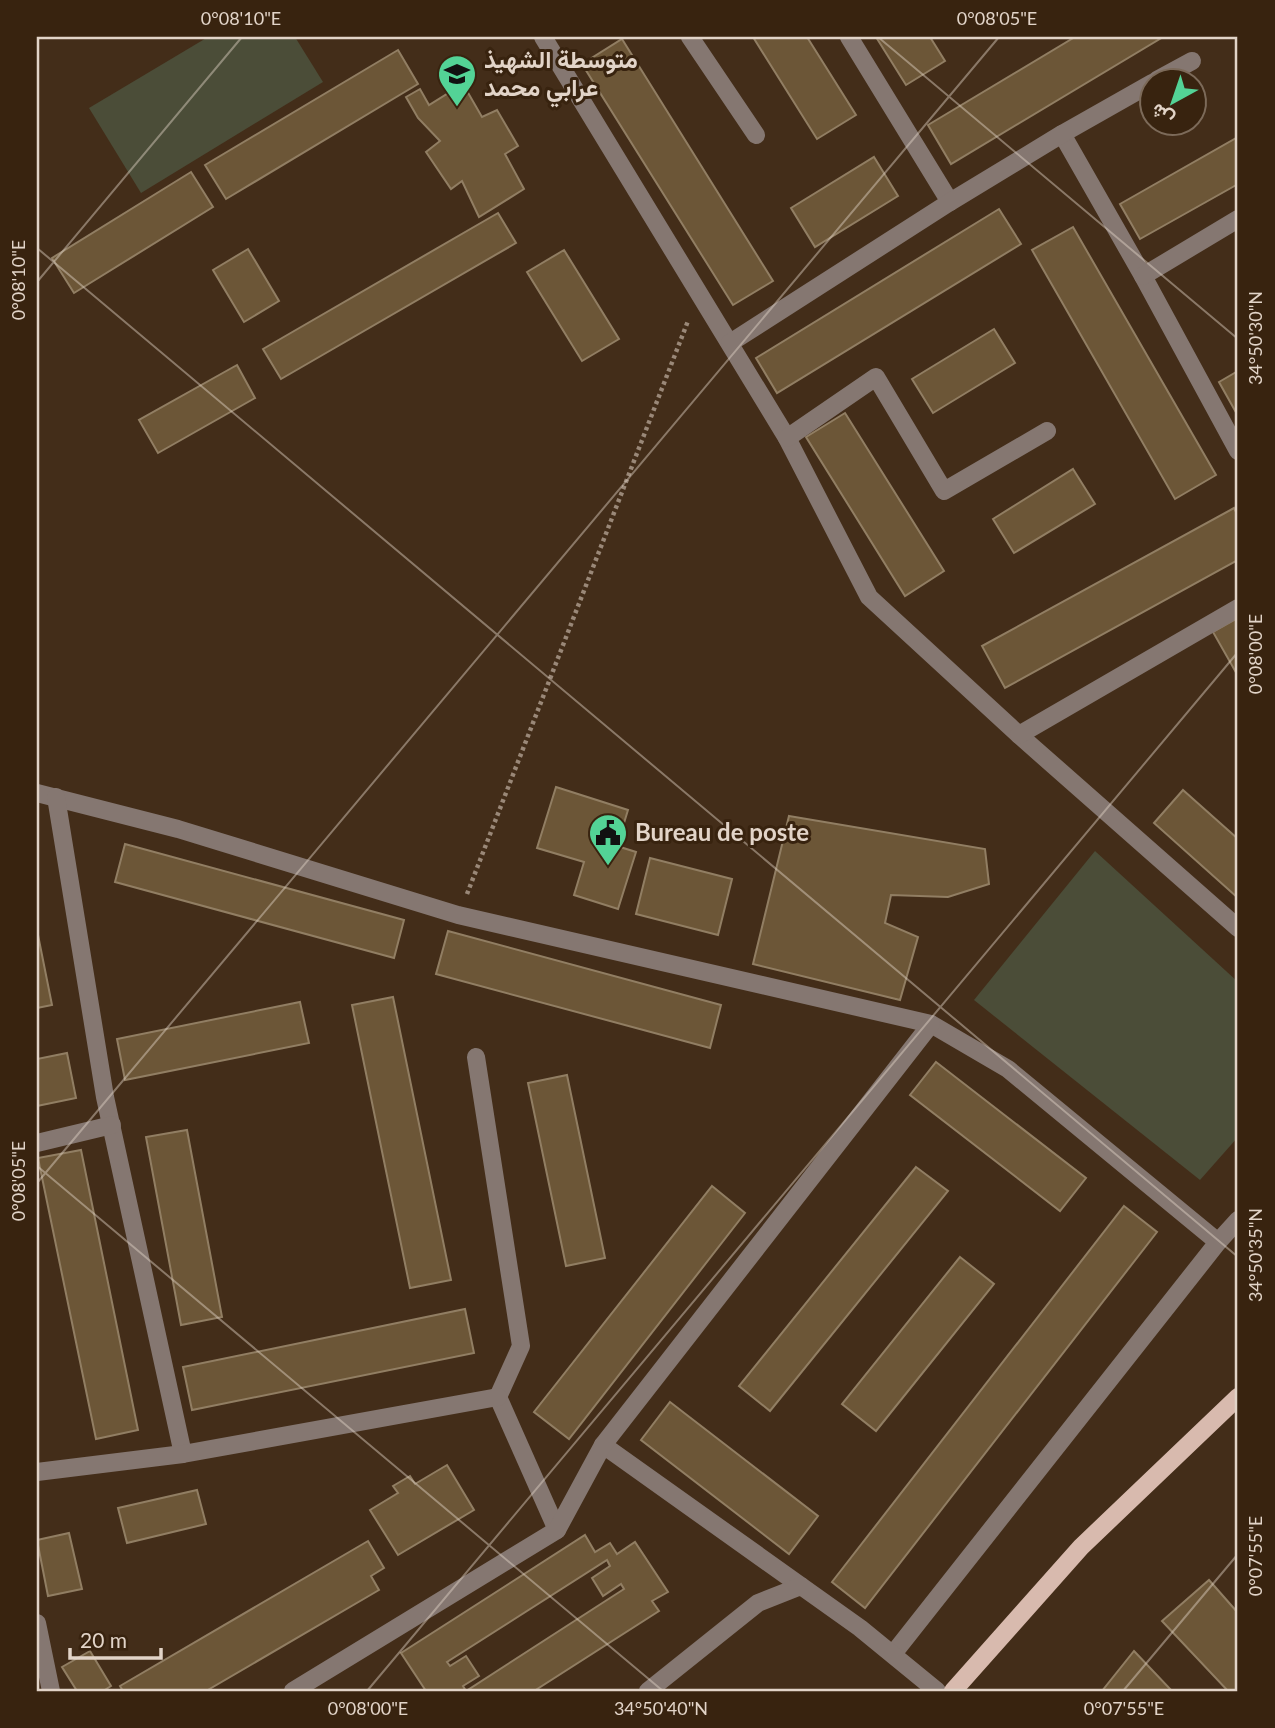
<svg xmlns="http://www.w3.org/2000/svg" width="1275" height="1728" font-family="Lato,Vazirmatn,sans-serif">
  <style>
    .green { fill: #4b4d38 }
    .building { fill: #6c5637; stroke: #917e63; stroke-width: 2; fill-rule: evenodd }
    .lines { fill: none; stroke-linecap: round; stroke-linejoin: round }
    .path { stroke: #9a8878; stroke-width: 4.5; stroke-dasharray: 3.5 3.5; stroke-linecap: butt }
    .minor { stroke: #857771; stroke-width: 18 }
    .major { stroke: #d8baae; stroke-width: 18 }
    .ticks { fill: none; stroke: #e2d4c8; stroke-width: 2; stroke-opacity: 0.45 }
    .labels { text-anchor: middle; stroke-width: 6; stroke-linejoin: round; paint-order: stroke }
    .poi-label { font-size: 24px; font-weight: bold; fill: #e2d4c8; stroke: #38230f; text-anchor: start }
    .neatline { fill: none; stroke: #e2d4c8; stroke-width: 2.5 }
    .ticks-label { font-size: 18px; text-anchor: middle; fill: #e2d4c8 }
  </style>
  <rect width="100%" height="100%" fill="#432d19"/>
  <g class="green">
    <polygon points="208,37 295,37 323,82 141,193 89,108"/>
    <polygon points="1095,851 1238,982 1238,1137 1200,1180 974,1000"/>
  </g>
  <g class="building">
    <polygon points="753,37 807,37 856,115 817,139"/>
    <polygon points="876,37 930,37 945,61 906,85"/>
    <polygon points="1075,37 1163,37 951,164 928,125"/>
    <polygon points="622,39 773,281 733,305 582,64"/>
    <polygon points="398,50 418,84 226,199 205,165"/>
    <polygon points="463,84 482,117 497,110 518,146 505,154 524,189 479,217 462,181 451,189 426,152 440,141 418,118 406,97 420,89 429,105"/>
    <polygon points="1238,137 1238,184 1140,239 1120,204"/>
    <polygon points="874,157 898,196 815,247 791,208"/>
    <polygon points="191,172 213,207 74,293 52,258"/>
    <polygon points="999,209 1021,244 777,393 756,358"/>
    <polygon points="498,213 516,243 281,379 263,349"/>
    <polygon points="1073,227 1216,475 1175,499 1032,250"/>
    <polygon points="248,249 279,301 244,322 213,270"/>
    <polygon points="564,250 619,339 582,361 527,272"/>
    <polygon points="994,329 1015,363 933,413 912,379"/>
    <polygon points="237,365 255,398 158,453 139,420"/>
    <polygon points="1238,371 1238,416 1219,382"/>
    <polygon points="845,413 944,571 905,596 806,437"/>
    <polygon points="1073,469 1095,504 1014,553 993,519"/>
    <polygon points="1234,508 1238,516 1238,560 1005,688 982,646"/>
    <polygon points="1238,618 1238,676 1213,632"/>
    <polygon points="556,787 628,810 617,846 636,852 618,909 574,895 584,862 537,848"/>
    <polygon points="1183,790 1238,839 1238,898 1154,823"/>
    <polygon points="789,816 985,849 989,884 948,897 891,895 885,923 918,937 900,1000 753,964"/>
    <polygon points="125,844 404,920 394,958 115,882"/>
    <polygon points="650,858 732,879 718,935 636,914"/>
    <polygon points="37,930 52,1005 37,1008"/>
    <polygon points="448,931 721,1005 710,1048 436,974"/>
    <polygon points="393,997 451,1280 410,1288 352,1005"/>
    <polygon points="300,1002 309,1043 125,1080 117,1039"/>
    <polygon points="67,1053 76,1098 37,1106 37,1059"/>
    <polygon points="936,1062 1086,1178 1060,1211 910,1095"/>
    <polygon points="567,1075 605,1258 566,1266 528,1083"/>
    <polygon points="187,1130 222,1317 181,1325 146,1137"/>
    <polygon points="81,1150 138,1430 96,1439 38,1158"/>
    <polygon points="916,1167 948,1191 770,1411 739,1386"/>
    <polygon points="712,1186 745,1213 569,1439 534,1412"/>
    <polygon points="1124,1206 1157,1232 865,1608 832,1582"/>
    <polygon points="960,1257 994,1284 876,1431 842,1404"/>
    <polygon points="465,1309 474,1353 192,1410 183,1367"/>
    <polygon points="670,1402 818,1516 789,1554 641,1440"/>
    <polygon points="447,1465 474,1510 398,1555 370,1510 398,1493 393,1486 410,1476 415,1484"/>
    <polygon points="197,1490 206,1524 127,1543 118,1508"/>
    <polygon points="69,1533 82,1589 48,1596 37,1540"/>
    <path d="M585,1535L595,1552L610,1543L617,1554L635,1542L668,1592L652,1601L659,1611L534,1691H426L401,1653ZM607,1560L610,1566L592,1578L603,1596L621,1584L624,1589L466,1691L463,1686L479,1676L466,1656L450,1666L447,1662Z"/>
    <polygon points="368,1541 384,1568 371,1576 379,1590 206,1691 123,1691 120,1686"/>
    <polygon points="1209,1580 1238,1613 1238,1691 1228,1691 1162,1621"/>
    <polygon points="90,1651 111,1686 103,1691 77,1691 62,1667"/>
    <polygon points="1134,1651 1172,1691 1102,1691"/>
  </g>
  <g class="lines">
    <polyline class="path" points="467,894 688,321"/>
    <g class="minor">
      <polyline points="543,37 787,438 869,597 1019,735 1238,928"/>
      <polyline points="690,37 756,135"/>
      <polyline points="849,37 950,202"/>
      <polyline points="1157,80 1192,61"/>
      <polyline points="1062,134 1143,276 1238,451"/>
      <polyline points="1143,276 1238,219"/>
      <polyline points="730,343 950,202 1062,134 1152,83"/>
      <polyline points="787,438 876,377 944,491 1047,431"/>
      <polyline points="1019,735 1238,608"/>
      <polyline points="37,793 178,829 458,915 931,1024 1008,1069 1218,1242"/>
      <polyline points="56,797 105,1097 183,1454"/>
      <polyline points="476,1057 521,1346 498,1397 557,1530"/>
      <polyline points="37,1143 112,1125"/>
      <polyline points="603,1445 801,1586"/>
      <polyline points="37,1472 183,1454 498,1397"/>
      <polyline points="37,1623 51,1691"/>
      <polyline points="893,1654 1218,1242 1238,1220"/>
      <polyline points="293,1691 557,1530 603,1445 931,1024"/>
      <polyline points="648,1691 758,1603 801,1586 860,1628 937,1691"/>
    </g>
    <polyline class="major" points="953,1691 1081,1547 1238,1397"/>
  </g>
  <path class="ticks" d="M878,37L1238,339M37,248L1238,1257M37,282L242,37M37,1166L663,1691M37,1183L999,37M367,1691L1238,652M1123,1691L1238,1554"/>
  <defs>
    <symbol id="school-pin" viewBox="-11 -11 22 30"><path d="M0 17L-7.5 6A9.5 9.5 0 1 1 7.5 6Z" fill="#53d396" stroke="#38230f"/><path d="M0-5L7-2L0 1L-7-2ZM-4 1L0 2.5L4 1V4Q0 6-4 4Z" fill="#111"/></symbol>
    <symbol id="civic-pin" viewBox="-11 -11 22 30"><path d="M0 17L-7.5 6A9.5 9.5 0 1 1 7.5 6Z" fill="#53d396" stroke="#38230f"/><path d="M-.6-6.5H3V-4.5H.6V-3L4-1V1h2V6H-6V1h2V-1L-.6-3ZM-1.2 2.5V6h2.4V2.5Z" fill="#111"/></symbol>
  </defs>
  <g fill-rule="evenodd">
    <use href="#school-pin" x="435" y="52" width="44" height="60"/>
    <use href="#civic-pin" x="586" y="811" width="44" height="60"/>
  </g>
  <g class="labels">
    <g class="poi-label">
      <text x="484" y="68">متوسطة الشهيذ<tspan x="484" dy="28">عرابي محمد</tspan></text>
      <text x="635" y="841">Bureau de poste</text>
    </g>
  </g>
  <rect width="1275" height="1728" fill="none" stroke="#38230f" stroke-width="77"/>
  <g transform="translate(1173 102) rotate(220)"><circle r="33" fill="#38230f" stroke="#7c6a59" stroke-width="2"/>
  <path d="M0-5L12 26L0 18L-12 26Z" fill="#53d396"/>
  <text y="-10" font-size="19" font-weight="bold" text-anchor="middle" fill="#e2d4c8">ش</text>
  </g>
  <path d="M70 1648v10h91v-10" fill="none" stroke="#e2d4c8" stroke-width="3.5"/>
  <text x="80" y="1648" font-size="21" fill="#e2d4c8" stroke="#38230f" stroke-width="5" paint-order="stroke">20 m</text>
  <rect x="38" y="38" width="1198" height="1652" class="neatline"/>
  <g class="ticks-label">
    <text x="241" y="25">0°08'10"E</text>
    <text x="997" y="25">0°08'05"E</text>
    <text transform="translate(19 280) rotate(-90)" y="6">0°08'10"E</text>
    <text transform="translate(1256 338) rotate(-90)" y="6">34°50'30"N</text>
    <text transform="translate(1256 654) rotate(-90)" y="6">0°08'00"E</text>
    <text transform="translate(19 1181) rotate(-90)" y="6">0°08'05"E</text>
    <text transform="translate(1256 1255) rotate(-90)" y="6">34°50'35"N</text>
    <text transform="translate(1256 1556) rotate(-90)" y="6">0°07'55"E</text>
    <text x="368" y="1715">0°08'00"E</text>
    <text x="661" y="1715">34°50'40"N</text>
    <text x="1124" y="1715">0°07'55"E</text>
  </g>
</svg>
